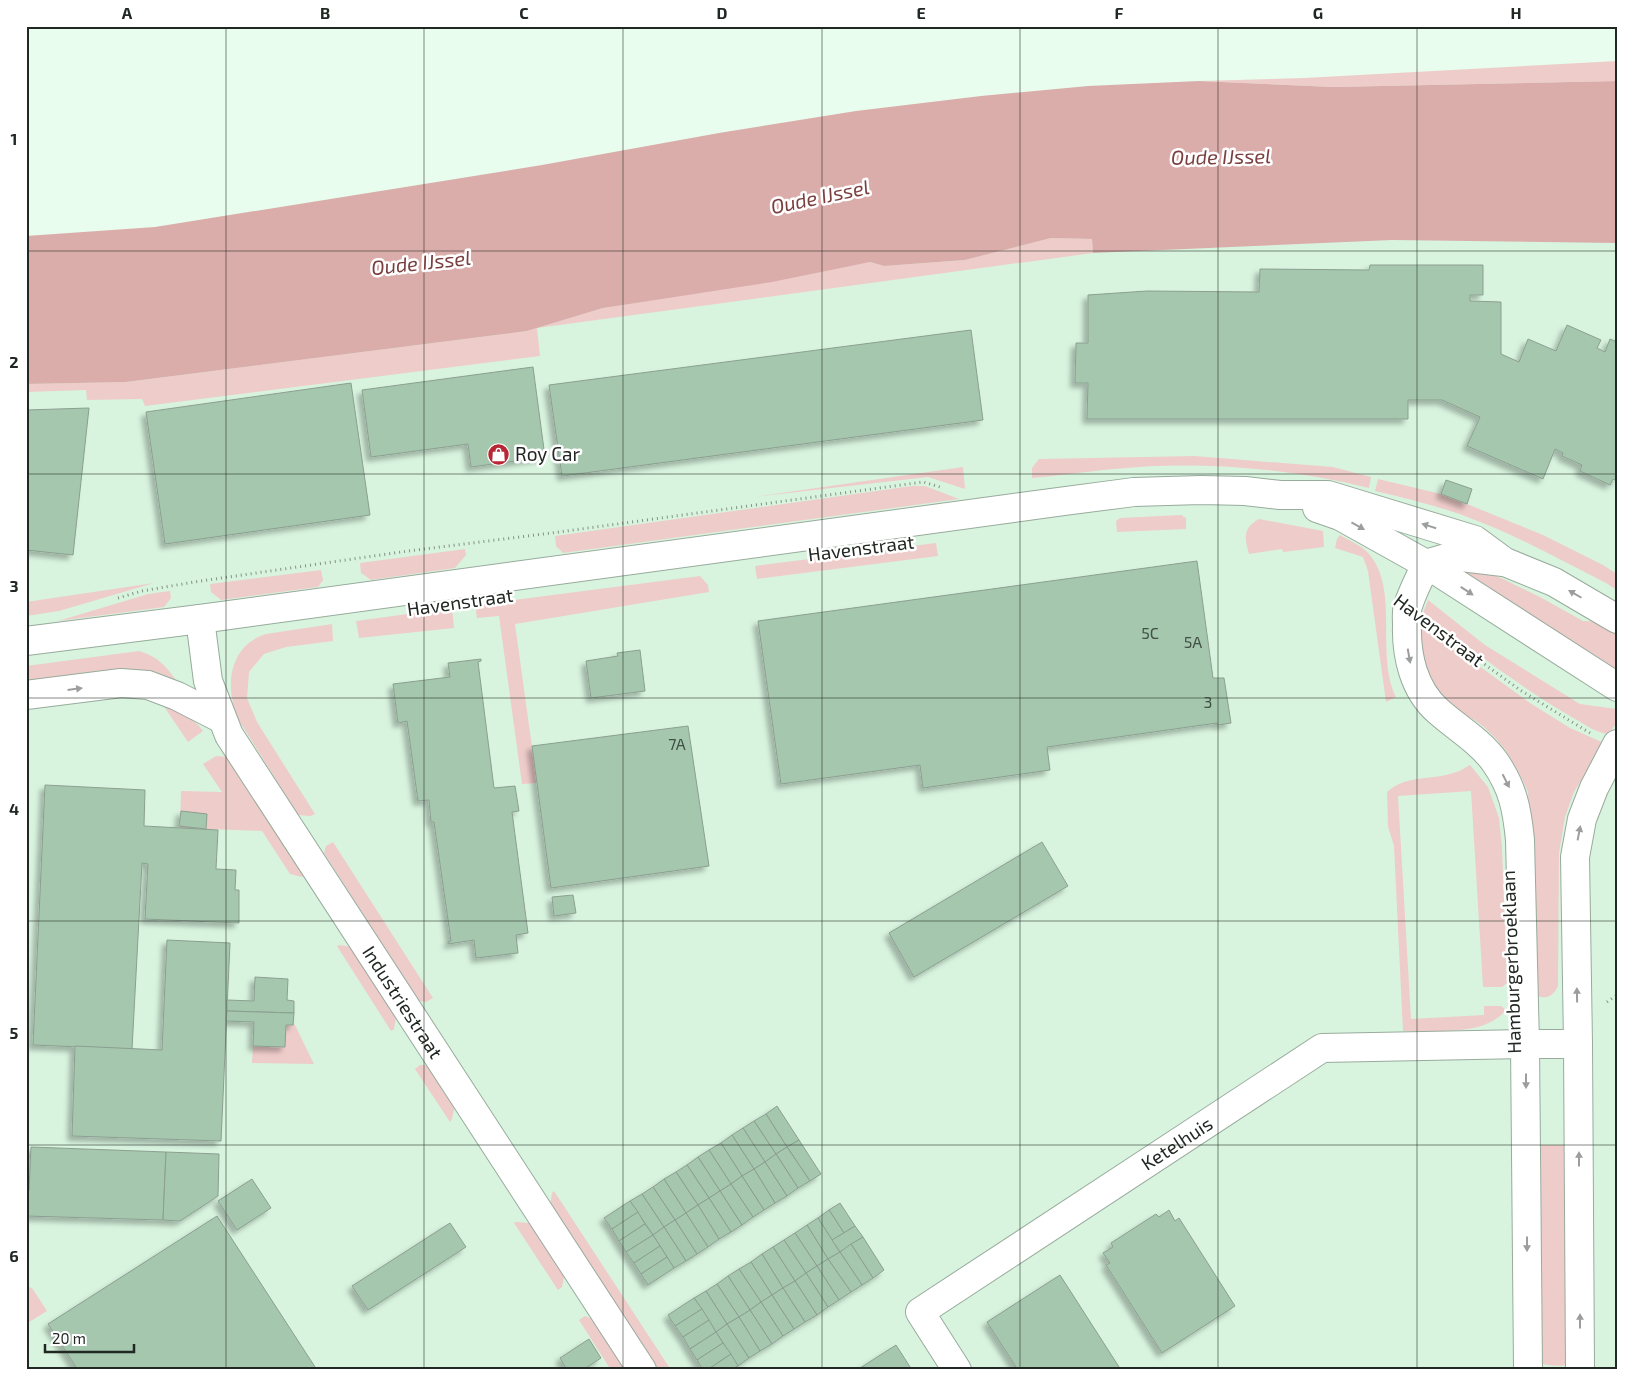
<svg xmlns="http://www.w3.org/2000/svg" width="1643" height="1396" font-family="'Exo 2',sans-serif">
  <style>
    .built { fill: #d8f4df }
    .green { fill: #eeccca }
    .water { fill: #daadab }
    .building { fill: #a4c7ad; stroke: #8c9f91; filter: url(#shadow) }
    .lines { fill: none; stroke-linecap: round; stroke-linejoin: round }
    .minor-casing { stroke: #98ab9c; stroke-width: 30 }
    .path { stroke: #839187; stroke-width: 3; stroke-dasharray: 1 4; stroke-linecap: butt }
    .minor { stroke: #fff; stroke-width: 28 }
    .oneway { fill: #9b9e9c }
    .grid { fill: none; stroke: #212823; stroke-width: 1; stroke-opacity: 0.55 }
    .labels { text-anchor: middle; stroke-width: 5; stroke-linejoin: round; paint-order: stroke }
    .number-label { font-size: 16px; fill: #425046 }
    .poi-label { font-size: 19px; fill: #212823; stroke: #fff; text-anchor: start }
    .street-label { font-size: 19px; fill: #212823; stroke: #fff }
    .water-label { font-size: 20px; font-style: italic; fill: #793e3d; stroke: #fff }
    .neatline { fill: none; stroke: #212823; stroke-width: 2 }
    .grid-label { font-size: 16px; text-anchor: middle; font-weight: bold; fill: #212823 }
  </style>
  <defs>
    <filter id="shadow"><feDropShadow dx="-4.5" dy="4.5" stdDeviation="2.5" flood-color="#0004"/></filter>
  </defs>
  <rect width="100%" height="100%" fill="#e8fded"/>
  <polygon class="built" points="1617,152 1617,1370 26,1370 26,301"/>
  <g class="green">
    <polygon points="1617,61 1617,81 1333,87 1199,81 1304,78"/>
    <polygon points="1051,238 1092,239 1093,253 537,328 540,356 145,406 142,399 87,400 86,390 26,392 26,384 126,382 527,331 603,308 870,262 884,266 965,260"/>
    <path d="M1194,456L1333,467L1371,477L1369,488C1299,471 1226,463 1154,466C1113,468 1073,474 1032,478V468L1039,459Z"/>
    <polygon points="963,467 965,489 928,477 754,497"/>
    <path d="M1378,479L1441,494L1467,504L1543,535L1603,565L1617,574V590L1606,583C1563,561 1520,537 1475,520C1443,507 1409,499 1375,491Z"/>
    <polygon points="912,486 925,486 959,499 563,553 556,546 555,536"/>
    <polygon points="1181,515 1186,518 1186,529 1117,532 1116,521 1120,518"/>
    <path d="M1259,519L1323,531L1324,547L1283,552L1282,549L1249,554C1244,537 1243,528 1259,519Z"/>
    <path d="M1340,535C1350,541 1361,545 1369,554C1400,590 1375,654 1396,697L1386,702L1368,571L1363,557L1335,548L1337,539Z"/>
    <polygon points="936,543 938,556 757,579 755,566"/>
    <polygon points="465,549 466,555 455,568 371,580 361,573 360,563"/>
    <polygon points="321,570 323,580 318,587 221,600 211,592 210,584"/>
    <polygon points="1467,571 1483,571 1501,578 1540,597 1583,621 1607,622 1617,628 1617,676 1456,573"/>
    <polygon points="700,576 708,585 709,592 515,624 537,783 522,784 499,616 477,618 475,605"/>
    <polygon points="154,583 59,611 26,616 26,602"/>
    <polygon points="170,591 171,598 164,607 58,621 148,594"/>
    <path d="M1428,600L1485,645L1580,704L1617,709V722L1609,734C1598,734 1584,724 1575,719C1521,688 1472,650 1423,613Z"/>
    <polygon points="452,608 454,628 359,638 356,621"/>
    <path d="M332,624L333,641L286,647L264,654L249,672L247,698L257,722L315,814L311,816L298,815L240,722C224,691 227,646 266,634Z"/>
    <path d="M1424,626L1530,703L1570,728L1604,743L1574,792L1565,817L1559,853L1558,986C1553,997 1545,1000 1535,995L1528,792C1518,769 1507,748 1488,731C1477,720 1463,714 1450,704C1436,693 1426,672 1421,655C1419,647 1420,636 1420,628Z"/>
    <path d="M139,651C158,657 165,665 176,680C160,676 143,670 126,670C93,669 59,677 26,682V666Z"/>
    <path d="M163,705C178,710 194,718 203,731L188,742Z"/>
    <polygon points="216,756 228,757 305,875 302,877 290,874 262,831 180,828 181,791 222,792 203,764"/>
    <path d="M1470,765L1488,787L1499,818L1502,847L1507,983L1502,987H1483L1471,791L1398,796L1411,1019L1484,1015V1006H1501L1506,1010C1484,1037 1435,1030 1403,1031L1394,846L1388,827L1387,792C1407,774 1432,781 1456,772C1461,771 1466,767 1470,765Z"/>
    <polygon points="333,842 433,998 426,1002 419,1001 324,853 326,846"/>
    <polygon points="340,945 352,947 396,1017 394,1029 391,1031 337,946"/>
    <polygon points="293,1021 314,1064 252,1063 253,1046"/>
    <polygon points="420,1065 429,1065 455,1105 452,1119 450,1122 415,1069"/>
    <path d="M1539,1145H1563L1568,1147L1570,1364C1561,1367 1548,1366 1540,1363Z"/>
    <polygon points="554,1191 671,1370 658,1370 550,1205 552,1193"/>
    <polygon points="516,1222 530,1223 564,1277 562,1287 558,1290 514,1223"/>
    <polygon points="26,1286 32,1288 47,1311 26,1324"/>
    <polygon points="585,1316 592,1319 625,1370 611,1370 579,1320"/>
  </g>
  <polygon class="water" points="1199,81 1333,87 1617,81 1617,243 1392,240 1093,253 1092,239 1051,238 965,260 884,266 870,262 772,282 603,308 527,331 126,382 26,384 26,236 155,227 542,165 719,133 856,111 981,96 1088,86"/>
  <g class="building">
    <polygon points="1370,265 1483,265 1483,295 1470,295 1470,301 1501,302 1501,354 1519,362 1528,339 1556,351 1567,325 1601,340 1597,348 1605,352 1610,339 1615,341 1617,336 1617,481 1613,479 1610,485 1580,471 1582,465 1562,456 1563,453 1555,449 1543,479 1467,446 1480,417 1442,400 1408,400 1408,419 1087,419 1088,383 1075,383 1076,343 1088,343 1088,295 1147,291 1259,292 1260,269 1369,270"/>
    <polygon points="971,330 983,420 562,476 549,385"/>
    <polygon points="533,367 545,457 471,467 468,444 371,457 362,390"/>
    <polygon points="351,383 370,515 165,544 146,412"/>
    <polygon points="89,408 73,555 26,550 26,410"/>
    <polygon points="1446,480 1472,489 1467,504 1441,494"/>
    <polygon points="1197,561 1213,678 1224,678 1231,723 1218,725 1217,723 1047,747 1050,770 923,788 920,765 781,784 758,621"/>
    <polygon points="640,650 645,691 591,698 586,661 618,656 617,653"/>
    <polygon points="481,659 481,661 478,662 494,788 515,786 519,811 512,812 528,933 516,935 518,953 476,958 474,940 448,944 448,942 451,941 434,822 431,822 429,800 418,801 407,721 398,723 393,684 450,677 448,663"/>
    <polygon points="688,726 709,866 551,888 532,746"/>
    <polygon points="45,785 145,790 144,826 218,830 216,869 236,870 235,890 239,890 239,923 145,919 148,864 142,863 132,1049 33,1045"/>
    <polygon points="181,811 207,814 206,829 179,826"/>
    <polygon points="1042,842 1068,886 914,977 889,933"/>
    <polygon points="573,895 576,913 554,916 552,897"/>
    <polygon points="167,940 230,943 221,1141 72,1136 75,1046 162,1050"/>
    <polygon points="255,977 288,979 287,1000 294,1001 294,1013 227,1011 227,1000 254,1001"/>
    <polygon points="227,1011 294,1013 293,1025 286,1025 285,1047 253,1046 254,1022 226,1021"/>
    <polygon points="777,1106 799,1140 787,1147 766,1114"/>
    <polygon points="766,1114 787,1147 776,1154 754,1121"/>
    <polygon points="754,1121 776,1154 765,1162 743,1128"/>
    <polygon points="743,1128 765,1162 754,1169 732,1135"/>
    <polygon points="732,1135 754,1169 742,1176 721,1143"/>
    <polygon points="799,1140 821,1174 810,1181 787,1147"/>
    <polygon points="721,1143 742,1176 731,1184 709,1150"/>
    <polygon points="31,1147 166,1152 163,1220 26,1216 27,1191 29,1191"/>
    <polygon points="787,1147 810,1181 798,1188 776,1154"/>
    <polygon points="709,1150 731,1184 720,1191 698,1157"/>
    <polygon points="166,1152 219,1154 218,1196 180,1221 163,1220"/>
    <polygon points="776,1154 798,1188 787,1196 765,1162"/>
    <polygon points="698,1157 720,1191 709,1198 687,1165"/>
    <polygon points="765,1162 787,1196 775,1203 754,1169"/>
    <polygon points="687,1165 709,1198 698,1205 676,1172"/>
    <polygon points="754,1169 775,1203 764,1210 742,1176"/>
    <polygon points="676,1172 698,1205 686,1213 664,1179"/>
    <polygon points="742,1176 764,1210 753,1217 731,1184"/>
    <polygon points="252,1179 271,1208 237,1230 218,1201"/>
    <polygon points="664,1179 686,1213 675,1220 653,1187"/>
    <polygon points="731,1184 753,1217 742,1225 720,1191"/>
    <polygon points="653,1187 675,1220 664,1227 642,1194"/>
    <polygon points="720,1191 742,1225 731,1232 709,1198"/>
    <polygon points="642,1194 664,1227 653,1235 630,1201"/>
    <polygon points="709,1198 731,1232 719,1239 698,1205"/>
    <polygon points="630,1201 638,1212 612,1229 604,1218"/>
    <polygon points="840,1203 855,1226 844,1233 829,1210"/>
    <polygon points="698,1205 719,1239 708,1247 686,1213"/>
    <polygon points="829,1210 844,1233 832,1240 818,1218"/>
    <polygon points="1169,1210 1175,1221 1179,1218 1235,1306 1162,1353 1106,1265 1110,1263 1103,1253 1113,1247 1111,1243 1156,1214 1159,1217"/>
    <polygon points="638,1212 645,1224 619,1241 612,1229"/>
    <polygon points="686,1213 708,1247 697,1254 675,1220"/>
    <polygon points="217,1216 317,1370 78,1370 48,1324"/>
    <polygon points="818,1218 840,1252 828,1259 807,1225"/>
    <polygon points="675,1220 697,1254 686,1261 664,1227"/>
    <polygon points="450,1223 466,1247 368,1310 352,1286"/>
    <polygon points="645,1224 653,1235 626,1252 619,1241"/>
    <polygon points="807,1225 828,1259 817,1266 795,1233"/>
    <polygon points="855,1226 863,1237 840,1252 832,1240"/>
    <polygon points="664,1227 686,1261 674,1268 653,1235"/>
    <polygon points="795,1233 817,1266 806,1273 784,1240"/>
    <polygon points="653,1235 660,1246 634,1263 626,1252"/>
    <polygon points="863,1237 884,1270 873,1278 851,1244"/>
    <polygon points="784,1240 806,1273 795,1281 773,1247"/>
    <polygon points="851,1244 873,1278 862,1285 840,1252"/>
    <polygon points="660,1246 667,1257 641,1274 634,1263"/>
    <polygon points="773,1247 795,1281 783,1288 762,1254"/>
    <polygon points="840,1252 862,1285 851,1292 828,1259"/>
    <polygon points="762,1254 783,1288 772,1295 751,1262"/>
    <polygon points="667,1257 674,1268 648,1285 641,1274"/>
    <polygon points="828,1259 851,1292 839,1300 817,1266"/>
    <polygon points="751,1262 772,1295 761,1302 739,1269"/>
    <polygon points="817,1266 839,1300 828,1307 806,1273"/>
    <polygon points="739,1269 761,1302 750,1310 728,1276"/>
    <polygon points="806,1273 828,1307 817,1315 795,1281"/>
    <polygon points="1060,1275 1121,1370 1018,1370 987,1322"/>
    <polygon points="728,1276 750,1310 739,1317 717,1284"/>
    <polygon points="795,1281 817,1315 805,1322 783,1288"/>
    <polygon points="717,1284 739,1317 727,1324 706,1291"/>
    <polygon points="783,1288 805,1322 794,1329 772,1295"/>
    <polygon points="706,1291 727,1324 716,1332 694,1298"/>
    <polygon points="772,1295 794,1329 783,1336 761,1302"/>
    <polygon points="694,1298 702,1309 675,1326 668,1315"/>
    <polygon points="761,1302 783,1336 772,1344 750,1310"/>
    <polygon points="702,1309 709,1320 683,1337 675,1326"/>
    <polygon points="750,1310 772,1344 760,1351 739,1317"/>
    <polygon points="739,1317 760,1351 749,1358 727,1324"/>
    <polygon points="709,1320 716,1332 690,1349 683,1337"/>
    <polygon points="727,1324 749,1358 738,1366 716,1332"/>
    <polygon points="716,1332 723,1343 697,1360 690,1349"/>
    <polygon points="589,1339 601,1358 583,1370 567,1370 560,1358"/>
    <polygon points="723,1343 731,1354 707,1370 703,1370 697,1360"/>
    <polygon points="896,1345 912,1370 857,1370"/>
    <polygon points="731,1354 738,1366 731,1370 707,1370"/>
  </g>
  <g class="lines">
    <defs>
      <g id="minor">
        <polyline points="1317,508 1340,516 1426,564 1617,687"/>
        <path d="M1503,562L1453,556L1426,564C1420,578 1412,592 1408,606C1406,612 1407,619 1407,625C1406,656 1414,690 1438,711C1457,728 1480,741 1495,762C1513,788 1517,809 1520,840L1525,1044L1528,1370"/>
        <path id="s1" d="M200,619L208,681L229,735L642,1370"/>
        <polyline points="26,641 200,619 1065,501 1134,492 1201,490 1245,491 1280,495 1328,495 1475,540 1505,562 1554,582 1617,619"/>
        <polyline points="26,695 121,683 148,685 177,696 222,719"/>
        <path id="s2" d="M957,1370L920,1312L1322,1048L1525,1044H1578"/>
        <polyline points="1580,1370 1578,1044 1575,857 1582,819 1594,788 1617,744"/>
      </g>
    </defs>
    <use href="#minor" class="minor-casing"/>
    <g class="path">
      <polyline points="118,598 142,591 194,582 401,552 559,532 923,482 940,487"/>
      <polyline points="1436,629 1520,690 1590,733"/>
      <polyline points="1607,1002 1617,995"/>
    </g>
    <use href="#minor" class="minor"/>
  </g>
  <defs><path id="oneway-solid" d="M-6-.8H1V-3.2L6.5 0L1 3.2V.8H-6Z" transform="scale(1.25)"/></defs>
  <g class="oneway">
    <use href="#oneway-solid" transform="translate(1358 526) rotate(29)"/>
    <use href="#oneway-solid" transform="translate(1429 526) rotate(-163)"/>
    <use href="#oneway-solid" transform="translate(1467 591) rotate(33)"/>
    <use href="#oneway-solid" transform="translate(1575 594) rotate(-150)"/>
    <use href="#oneway-solid" transform="translate(1409 656) rotate(80)"/>
    <use href="#oneway-solid" transform="translate(75 689) rotate(-7)"/>
    <use href="#oneway-solid" transform="translate(1506 781) rotate(63)"/>
    <use href="#oneway-solid" transform="translate(1579 833) rotate(-79)"/>
    <use href="#oneway-solid" transform="translate(1577 995) rotate(-91)"/>
    <use href="#oneway-solid" transform="translate(1526 1081) rotate(90)"/>
    <use href="#oneway-solid" transform="translate(1579 1159) rotate(-90)"/>
    <use href="#oneway-solid" transform="translate(1527 1244) rotate(90)"/>
    <use href="#oneway-solid" transform="translate(1580 1321) rotate(-90)"/>
  </g>
  <path class="grid" d="M226,26V1370M424,26V1370M623,26V1370M822,26V1370M1020,26V1370M1218,26V1370M1417,26V1370M26,251H1617M26,474H1617M26,698H1617M26,921H1617M26,1145H1617"/>
  <defs>
    <symbol id="shop-disc" viewBox="-11 -11 22 22"><circle r="9.5" fill="#b72635" stroke="#fff"/><path d="M-5-2.5h2.3a2.7 3.5 0 0 1 5.4 0H5L5.5 6h-11ZM-1.5-2.5h3a1.5 2.3 0 0 0-3 0Z" fill="#fff"/></symbol>
  </defs>
  <g fill-rule="evenodd">
    <use href="#shop-disc" x="486" y="442" width="25" height="25"/>
  </g>
  <g class="labels">
    <g class="number-label">
      <text x="1150" y="639">5C</text>
      <text x="1193" y="648">5A</text>
      <text x="1208" y="708">3</text>
      <text x="677" y="750">7A</text>
    </g>
    <g class="poi-label">
      <text x="515" y="461">Roy Car</text>
    </g>
    <g class="street-label">
      <text transform="translate(861 548) rotate(-7)" y="7">Havenstraat</text>
      <text transform="translate(460 602) rotate(-8)" y="7">Havenstraat</text>
      <text transform="translate(1439 630) rotate(37)" y="7">Havenstraat</text>
      <text transform="translate(1511 962) rotate(-92)" y="7">Hamburgerbroeklaan</text>
      <text dy="7" stroke="none"><textPath href="#s1" startOffset="439">Industriestraat</textPath></text>
      <text dy="7" stroke="none"><textPath href="#s2" startOffset="376">Ketelhuis</textPath></text>
    </g>
    <g class="water-label">
      <text transform="translate(1221 157) rotate(-1)" y="7">Oude IJssel</text>
      <text transform="translate(820 197) rotate(-12)" y="7">Oude IJssel</text>
      <text transform="translate(421 263) rotate(-6)" y="7">Oude IJssel</text>
    </g>
  </g>
  <rect width="1643" height="1396" fill="none" stroke="#ffffff" stroke-width="55"/>
  <path d="M45 1344v8h89v-8" fill="none" stroke="#212823" stroke-width="2.5"/>
  <text x="52" y="1344" font-size="15" fill="#212823" stroke="#ffffff" stroke-width="4" paint-order="stroke">20 m</text>
  <rect x="28" y="28" width="1588" height="1340" class="neatline"/>
  <g class="grid-label">
    <text x="127" y="19">A</text>
    <text x="325" y="19">B</text>
    <text x="524" y="19">C</text>
    <text x="722" y="19">D</text>
    <text x="921" y="19">E</text>
    <text x="1119" y="19">F</text>
    <text x="1318" y="19">G</text>
    <text x="1516" y="19">H</text>
    <text x="14" y="145">1</text>
    <text x="14" y="368">2</text>
    <text x="14" y="592">3</text>
    <text x="14" y="815">4</text>
    <text x="14" y="1039">5</text>
    <text x="14" y="1262">6</text>
  </g>
</svg>
